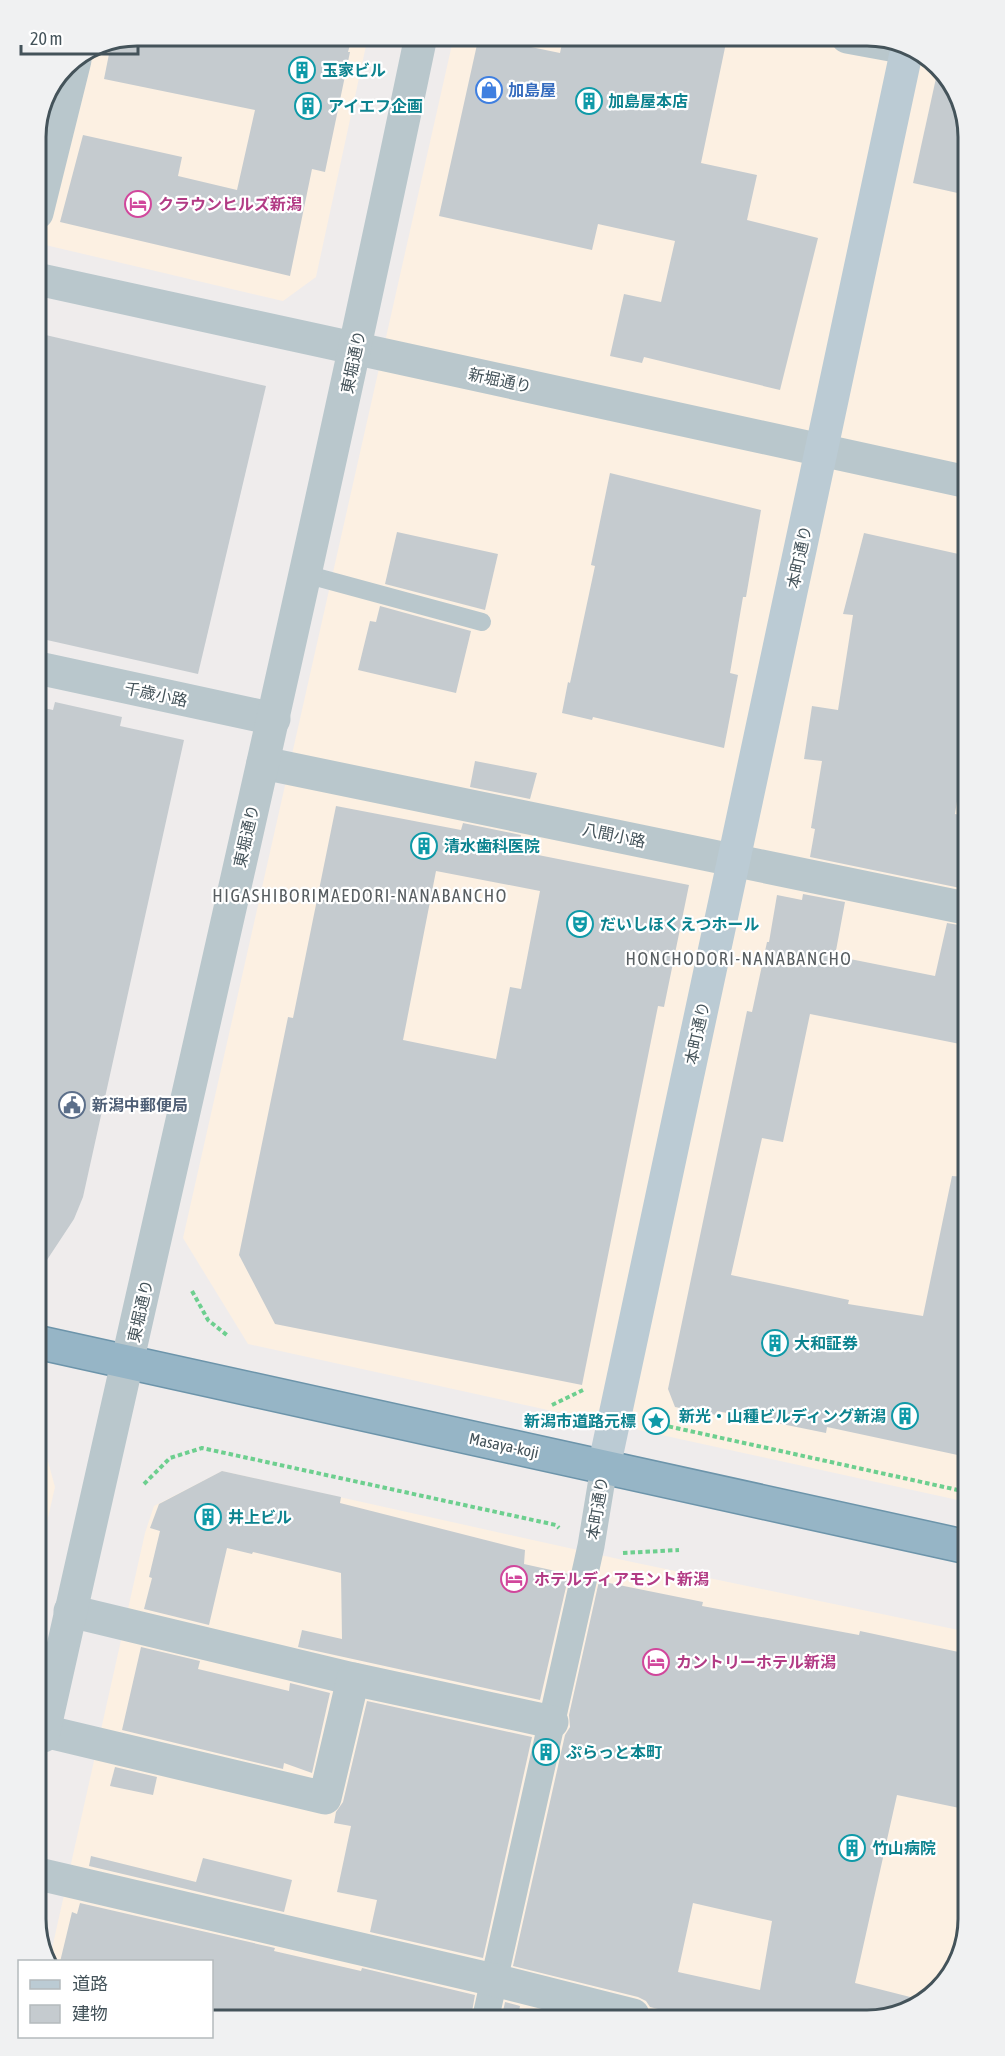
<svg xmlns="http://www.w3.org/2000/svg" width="1005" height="2056" font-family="'Asap Condensed','Noto Sans JP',sans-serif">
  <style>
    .commercial { fill: #fcf0e2 }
    .building { fill: #c5cbcf; fill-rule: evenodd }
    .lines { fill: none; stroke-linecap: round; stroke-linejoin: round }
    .trunk-casing { stroke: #6c94aa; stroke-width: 36 }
    .path { stroke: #6dcf8f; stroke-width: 4; stroke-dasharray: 4.5 3; stroke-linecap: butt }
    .service { stroke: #b9c7cc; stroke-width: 18 }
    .pedestrian { stroke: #b9c7cc; stroke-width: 27 }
    .minor { stroke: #b9c7cc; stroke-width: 33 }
    .tertiary { stroke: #b9c7cc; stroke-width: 33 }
    .secondary { stroke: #bbcbd4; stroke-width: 33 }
    .trunk { stroke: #96b5c6; stroke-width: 33 }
    .labels { text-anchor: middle; stroke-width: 4.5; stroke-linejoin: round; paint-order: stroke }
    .culture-label { font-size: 16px; font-weight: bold; fill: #0d838f; stroke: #fff; text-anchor: start }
    .shop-label { font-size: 16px; font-weight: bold; fill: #366cbe; stroke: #fff; text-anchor: start }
    .hotel-label { font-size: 16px; font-weight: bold; fill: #b23c85; stroke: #fff; text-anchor: start }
    .street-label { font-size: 16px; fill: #44535a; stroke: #fff }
    .service-label { font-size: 16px; font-weight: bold; fill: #4e5e75; stroke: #fff; text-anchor: start }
    .neighbourhood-label { font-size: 18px; letter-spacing: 1.5px; fill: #585e61; stroke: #fff }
    .rim { fill: none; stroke: #44535a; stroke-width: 3 }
  </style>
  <rect width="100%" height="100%" fill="#efecec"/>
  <g class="commercial">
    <polygon points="874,36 929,57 961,99 967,1502 248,1344 183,1238 453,40"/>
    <polygon points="367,41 316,277 283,301 37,243 36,131 66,66 99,44"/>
    <polygon points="41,1436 55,1487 42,1544"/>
    <polygon points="222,1471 632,1562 968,1632 969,1919 952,1975 906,2012 212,2019 212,1962 49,1962 145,1533 154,1506"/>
  </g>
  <g class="building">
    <polygon points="727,38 701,163 757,175 747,220 818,238 780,390 644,357 642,363 610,356 624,294 661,302 675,241 598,224 592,250 439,216 478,40 497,40 560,53 563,39"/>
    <polygon points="351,41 348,52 350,52 325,172 312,169 290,276 60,222 83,135 182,157 178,176 237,190 255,110 104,79 111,44"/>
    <polygon points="938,69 961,99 962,194 913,183"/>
    <polygon points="37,333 266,386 198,674 38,638"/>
    <polygon points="610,473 761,510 746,597 743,597 730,673 738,675 724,748 593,717 592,720 562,713 568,682 570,683 595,566 591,565"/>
    <polygon points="397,532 498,554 485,610 385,584"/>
    <polygon points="864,533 963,555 964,757 955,814 964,816 965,889 810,857 815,829 811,828 822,761 804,759 812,706 838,710 853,615 843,614"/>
    <polygon points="380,606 471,631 456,693 358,670 370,621 376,622"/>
    <polygon points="55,702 122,717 120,726 184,740 83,1197 74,1219 41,1269 39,707 53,710"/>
    <polygon points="475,761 537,773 530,799 470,787"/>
    <path d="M336,806L461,830L463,823L521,835L518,851L689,885L664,1007L658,1006L582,1385L275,1324L239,1255L288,1017L293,1018ZM436,871L540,891L521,989L510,987L496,1059L403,1040Z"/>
    <polygon points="803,894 845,902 835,956 935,976 947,923 965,926 965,1045 810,1014 783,1142 762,1138 731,1275 849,1300 848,1304 923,1316 952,1176 966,1177 967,1457 827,1427 826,1433 717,1411 716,1415 675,1407 668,1389 747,1011 752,1012 767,942 769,942 777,895 802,900"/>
    <polygon points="222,1471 341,1497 340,1503 525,1550 524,1564 569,1574 540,1700 298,1647 302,1630 342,1639 341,1573 253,1552 252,1554 227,1548 209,1625 144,1609 152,1578 149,1577 160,1531 150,1528 159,1504"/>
    <path d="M599,1581L703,1602L702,1606L859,1635L860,1631L968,1654L969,1810L897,1795L855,1983L922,2000L906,2012L682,2015L650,2007L646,2001L638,1997L513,1966L565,1735L570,1727L569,1715ZM693,1903L772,1921L760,1990L678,1972Z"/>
    <polygon points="141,1647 200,1661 198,1669 289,1691 290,1683 330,1693 312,1773 284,1763 283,1769 122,1730"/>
    <polygon points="367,1701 532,1737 483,1958 370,1932 377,1900 337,1892 351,1826 334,1823 336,1812 343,1802"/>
    <polygon points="115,1767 157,1777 153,1795 110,1786"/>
    <polygon points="91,1856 196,1882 203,1858 292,1880 284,1912 89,1866"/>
    <polygon points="80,1903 275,1948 274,1951 361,1971 362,1968 475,1995 471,2017 212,2019 212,1962 60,1962 72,1912 77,1914"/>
    <polygon points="505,2002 520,2006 518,2016 502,2016"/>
  </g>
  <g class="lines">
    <defs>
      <polyline id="trunk" points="41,1343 967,1547"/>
    </defs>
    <use href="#trunk" class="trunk-casing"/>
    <g class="path">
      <polyline points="192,1291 208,1320 228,1336"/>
      <polyline points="552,1405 583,1390"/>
      <polyline points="655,1409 667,1426 967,1492"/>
      <polyline points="144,1484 170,1458 202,1448 556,1525 559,1528"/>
      <polyline points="623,1553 679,1550"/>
    </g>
    <polyline class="service" points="305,574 482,622"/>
    <polyline class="pedestrian" points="486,2016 591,1546 604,1467"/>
    <g class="minor">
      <polyline points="847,37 907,48"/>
      <polyline points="37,213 75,60"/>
      <polyline points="38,668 274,719"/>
      <polyline points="263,763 965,908"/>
      <polyline points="70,1611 353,1679"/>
      <polyline points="44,1731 325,1798 353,1679 552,1722"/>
      <polyline points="43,1875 494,1980 633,2015"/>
    </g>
    <g class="tertiary">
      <polyline points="37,279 963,481"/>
      <path d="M43,1736C169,1171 302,607 420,41"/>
    </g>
    <polyline class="secondary" points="604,1467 907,49"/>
    <use href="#trunk" class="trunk"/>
  </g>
  <defs>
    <symbol id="building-ring" viewBox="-11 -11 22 22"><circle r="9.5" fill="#fff" stroke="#0f9aa8" stroke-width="1.5"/><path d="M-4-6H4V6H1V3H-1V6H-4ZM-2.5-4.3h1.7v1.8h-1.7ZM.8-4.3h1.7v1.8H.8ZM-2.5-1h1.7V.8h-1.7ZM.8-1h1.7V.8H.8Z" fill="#0f9aa8"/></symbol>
    <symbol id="shop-ring" viewBox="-11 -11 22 22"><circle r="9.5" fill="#fff" stroke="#3f7fe0" stroke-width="1.5"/><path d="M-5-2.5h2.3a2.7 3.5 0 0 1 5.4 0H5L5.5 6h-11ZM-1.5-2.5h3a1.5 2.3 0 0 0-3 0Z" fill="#3f7fe0"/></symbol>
    <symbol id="hotel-ring" viewBox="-11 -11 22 22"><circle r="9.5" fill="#fff" stroke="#d1479c" stroke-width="1.5"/><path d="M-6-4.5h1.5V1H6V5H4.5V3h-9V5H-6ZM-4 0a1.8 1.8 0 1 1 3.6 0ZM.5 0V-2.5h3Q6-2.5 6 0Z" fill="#d1479c"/></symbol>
    <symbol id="theatre-ring" viewBox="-11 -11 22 22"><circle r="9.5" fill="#fff" stroke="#0f9aa8" stroke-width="1.5"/><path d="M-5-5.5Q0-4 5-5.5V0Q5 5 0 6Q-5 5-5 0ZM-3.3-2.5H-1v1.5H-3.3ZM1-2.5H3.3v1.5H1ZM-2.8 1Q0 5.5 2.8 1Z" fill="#0f9aa8"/></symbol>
    <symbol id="civic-ring" viewBox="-11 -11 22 22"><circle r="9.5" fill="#fff" stroke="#5c6f8a" stroke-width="1.5"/><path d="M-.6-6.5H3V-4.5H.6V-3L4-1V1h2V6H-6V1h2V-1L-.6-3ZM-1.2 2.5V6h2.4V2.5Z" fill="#5c6f8a"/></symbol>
    <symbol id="sight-ring" viewBox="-11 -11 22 22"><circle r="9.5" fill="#fff" stroke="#0f9aa8" stroke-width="1.5"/><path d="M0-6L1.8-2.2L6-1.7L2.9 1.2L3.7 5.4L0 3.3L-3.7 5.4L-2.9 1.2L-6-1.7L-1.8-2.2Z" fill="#0f9aa8"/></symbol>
  </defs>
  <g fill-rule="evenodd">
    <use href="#building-ring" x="287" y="55" width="30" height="30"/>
    <use href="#shop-ring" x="474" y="75" width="30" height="30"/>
    <use href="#building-ring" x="574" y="86" width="30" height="30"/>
    <use href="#building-ring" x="293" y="91" width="30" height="30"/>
    <use href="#hotel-ring" x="123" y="189" width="30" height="30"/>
    <use href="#building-ring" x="409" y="831" width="30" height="30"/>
    <use href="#theatre-ring" x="565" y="909" width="30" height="30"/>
    <use href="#civic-ring" x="57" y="1090" width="30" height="30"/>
    <use href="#building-ring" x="760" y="1328" width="30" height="30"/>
    <use href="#building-ring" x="890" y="1401" width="30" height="30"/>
    <use href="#sight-ring" x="641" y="1406" width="30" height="30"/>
    <use href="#building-ring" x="193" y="1502" width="30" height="30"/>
    <use href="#hotel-ring" x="499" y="1564" width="30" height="30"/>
    <use href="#hotel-ring" x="641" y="1647" width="30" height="30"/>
    <use href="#building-ring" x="531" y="1737" width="30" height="30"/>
    <use href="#building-ring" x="837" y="1833" width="30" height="30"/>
  </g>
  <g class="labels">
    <g class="culture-label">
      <text x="322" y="76">玉家ビル</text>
      <text x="608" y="107">加島屋本店</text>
      <text x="328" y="112">アイエフ企画</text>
      <text x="444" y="852">清水歯科医院</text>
      <text x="600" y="930">だいしほくえつホール</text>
      <text x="794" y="1349">大和証券</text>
      <text x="886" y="1422" text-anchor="end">新光・山種ビルディング新潟</text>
      <text x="636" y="1427" text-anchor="end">新潟市道路元標</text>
      <text x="228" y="1523">井上ビル</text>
      <text x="566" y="1758">ぷらっと本町</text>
      <text x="872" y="1854">竹山病院</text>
    </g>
    <g class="shop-label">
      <text x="508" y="96">加島屋</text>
    </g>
    <g class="hotel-label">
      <text x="158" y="210">クラウンヒルズ新潟</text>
      <text x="534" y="1585">ホテルディアモント新潟</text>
      <text x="676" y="1668">カントリーホテル新潟</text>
    </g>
    <g class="street-label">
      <text transform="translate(353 362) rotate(-78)" y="6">東堀通り</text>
      <text transform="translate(500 380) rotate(12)" y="6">新堀通り</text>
      <text transform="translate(799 557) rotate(-78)" y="6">本町通り</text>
      <text transform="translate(156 694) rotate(12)" y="6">千歳小路</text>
      <text transform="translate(614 835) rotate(12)" y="6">八間小路</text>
      <text transform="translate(246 836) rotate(-77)" y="6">東堀通り</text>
      <text transform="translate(697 1033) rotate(-78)" y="6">本町通り</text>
      <text transform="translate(140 1311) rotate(-77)" y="6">東堀通り</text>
      <text transform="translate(504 1445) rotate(12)" y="6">Masaya-koji</text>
      <text transform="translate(597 1508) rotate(-81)" y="6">本町通り</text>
    </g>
    <g class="service-label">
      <text x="92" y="1111">新潟中郵便局</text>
    </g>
    <g class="neighbourhood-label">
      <text x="360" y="902">HIGASHIBORIMAEDORI-NANABANCHO</text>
      <text x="739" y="965">HONCHODORI-NANABANCHO</text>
    </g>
  </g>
  <path d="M0 0H1005V2056H0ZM137 46H867A91 91 0 0 1 958 137V1919A91 91 0 0 1 867 2010H137A91 91 0 0 1 46 1919V137A91 91 0 0 1 137 46Z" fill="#f0f1f2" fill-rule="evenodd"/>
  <path class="rim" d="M137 46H867A91 91 0 0 1 958 137V1919A91 91 0 0 1 867 2010H137A91 91 0 0 1 46 1919V137A91 91 0 0 1 137 46Z"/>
  <rect x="18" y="1960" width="195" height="78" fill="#ffffff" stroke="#b4babd" stroke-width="1.5"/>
  <rect x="30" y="1980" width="30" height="9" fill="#bbcbd4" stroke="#b4babd" stroke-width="1.5"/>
  <text x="72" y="1990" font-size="18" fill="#44535a">道路</text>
  <rect x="30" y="2005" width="30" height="18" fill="#c5cbcf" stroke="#b4babd" stroke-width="1.5"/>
  <text x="72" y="2020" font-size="18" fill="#44535a">建物</text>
  <path d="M21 45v9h117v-9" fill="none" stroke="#44535a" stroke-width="3"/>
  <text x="30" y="45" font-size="18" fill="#44535a" stroke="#ffffff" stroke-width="4.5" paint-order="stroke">20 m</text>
</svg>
